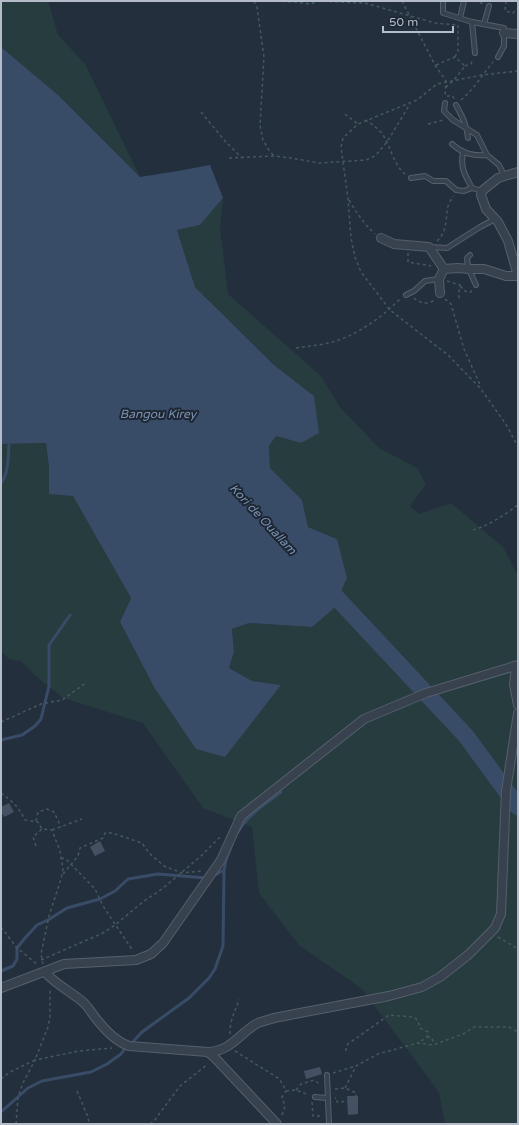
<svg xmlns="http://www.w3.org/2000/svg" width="519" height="1125" font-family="'Varela Round',sans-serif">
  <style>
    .green { fill: #263c3f }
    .water { fill: #394c67 }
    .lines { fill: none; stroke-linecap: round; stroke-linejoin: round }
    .stream { stroke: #394c67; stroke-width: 3 }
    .river { stroke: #394c67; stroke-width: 17 }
    .building { fill: #455162 }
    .service-casing { stroke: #565f6c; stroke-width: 6 }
    .minor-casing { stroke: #565f6c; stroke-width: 10 }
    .path { stroke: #44595c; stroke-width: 1.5; stroke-dasharray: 3 3; stroke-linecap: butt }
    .service { stroke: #38414e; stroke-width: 4 }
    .minor { stroke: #38414e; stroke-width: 8 }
    .labels { text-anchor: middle; stroke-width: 4; stroke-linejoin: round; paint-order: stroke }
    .water-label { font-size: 12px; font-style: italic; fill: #7c92b1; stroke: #1d2633 }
  </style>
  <rect width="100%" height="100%" fill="#242f3e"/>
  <g class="green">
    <polygon points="1,1 48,1 58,35 85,64 140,177 58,95 1,47"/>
    <polygon points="223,198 220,228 228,294 321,376 340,407 379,448 417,468 426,484 410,506 419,514 451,503 503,547 518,576 518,1124 445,1124 439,1092 362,989 299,945 259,893 252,827 203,808 143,723 63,698 38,678 21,661 9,659 1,651 1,444 46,443 49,467 73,496 131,598 120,622 154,687 281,685 252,681 229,668 234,652 232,629 249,623 312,627 337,539 308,527 302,500 270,468 269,446 276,436 301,443 314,396 274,365 195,287 177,230 200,225"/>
  </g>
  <polygon class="water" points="1,47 58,95 140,177 178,171 210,165 223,198 200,225 177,230 195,287 274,365 314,396 319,433 301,443 276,436 269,446 270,468 302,500 308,527 337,539 347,578 333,609 312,627 249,623 232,629 234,652 229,668 252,681 281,685 225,757 196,749 154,687 120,622 131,598 73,496 49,494 49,467 46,443 1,444"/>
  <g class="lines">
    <g class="stream">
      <path d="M1,483C9,472 8,457 9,445"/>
      <polyline points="1,740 22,735 35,726 41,719 49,686 49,645 70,615"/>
      <path d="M238,832C247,815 266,804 281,792"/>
      <polyline points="213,876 224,870"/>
      <polyline points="1,971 13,966 17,959 17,948 25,938 37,925 48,920 67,908 100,899 115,891 128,879 158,874 206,878"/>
      <polyline points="1,1112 28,1088 42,1081 91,1072 107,1064 121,1054 126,1047 129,1046 142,1032 189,998 209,978 215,969 223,946 224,870 226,860 232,844"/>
    </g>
    <polyline class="river" points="322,582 466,736 518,807"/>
  </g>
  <g class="building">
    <polygon points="9,803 14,812 4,817 1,811 1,807"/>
    <polygon points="100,841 105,851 95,856 90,847"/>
    <polygon points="320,1067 322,1074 306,1079 304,1071"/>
    <polygon points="347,1096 358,1096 358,1114 348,1115"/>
  </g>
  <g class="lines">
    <defs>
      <g id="service">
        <polyline points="443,1 443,13 472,22 504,28 504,46 498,57"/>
        <polyline points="460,18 464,1"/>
        <polyline points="472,22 475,53"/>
        <polyline points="484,24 489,6"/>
        <polyline points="445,103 444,111 453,120 477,135 487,155"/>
        <path d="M456,105C462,116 467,125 468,138"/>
        <path d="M452,144C463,154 473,156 487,155L499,165L504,175"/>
        <path d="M463,152C460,168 465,175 472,188"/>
        <polyline points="411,178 425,176 433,181 446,181 456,190 464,191 472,188 482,191"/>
        <polyline points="429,247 447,248 480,227 495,219"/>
        <path d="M470,255L467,258C467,268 472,276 476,285"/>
        <polyline points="406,295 414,291 425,281 439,279"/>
        <polyline points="327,1075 329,1124"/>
        <polyline points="315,1097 327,1098"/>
      </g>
      <g id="minor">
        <polyline points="504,33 518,34"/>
        <polyline points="518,172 498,178 482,191 481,195 486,209 498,222 508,241 518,276"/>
        <polyline points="381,238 394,244 429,247 444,269"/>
        <polyline points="440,293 439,279 444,269 458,268 469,269 484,269 506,276 517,276"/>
        <polyline points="516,666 514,685 518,705"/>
        <path d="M45,972C56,985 72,992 84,1003C89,1008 93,1015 98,1021C106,1031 117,1042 129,1046L208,1052C231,1051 238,1035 256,1024C261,1021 269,1020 274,1018L389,996L422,987L440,977L468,955L495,928L501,914L506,791L518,713"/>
        <polyline points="1,988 64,964 136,960 151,954 163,943 221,860 241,816 364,719 426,693 518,665"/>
        <polyline points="208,1052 215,1058 277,1124"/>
      </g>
    </defs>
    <use href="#service" class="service-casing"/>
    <use href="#minor" class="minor-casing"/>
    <g class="path">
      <polyline points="254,1 257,7 264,57 260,125 263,140 268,149 274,156"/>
      <polyline points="270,1 294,2 311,4 317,1 365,3 435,23 458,25"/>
      <polyline points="402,1 435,65 446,81 445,97"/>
      <polyline points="474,1 484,4"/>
      <polyline points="506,1 505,11 513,13 516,9 518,9"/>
      <polyline points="455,57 458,51 458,25"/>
      <polyline points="436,65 455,57 465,66 454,80 445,88"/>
      <polyline points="465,66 471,64 473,59"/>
      <polyline points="518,71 482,75 437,84 417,100 358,124 343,138 341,147 348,199 351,238 355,257 361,272 390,310 448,355 481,389 507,426 518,447"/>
      <polyline points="447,96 453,96 454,100"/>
      <path d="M461,100C474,89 482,75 493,62"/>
      <polyline points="201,112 225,141 242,158"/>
      <polyline points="345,114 358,124"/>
      <path d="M365,120C372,124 378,128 383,135C391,147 393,164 405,174"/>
      <polyline points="428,124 443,120"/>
      <polyline points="229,158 274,156 290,158 319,163 366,160 375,156 387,142 410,104"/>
      <path d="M349,200C357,213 364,224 375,234"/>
      <path d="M437,241C446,233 446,222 447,211C447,206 451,200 453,196"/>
      <polyline points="408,253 408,262 431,266"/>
      <polyline points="447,281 460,285 459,292 459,299"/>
      <path d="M460,286C464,290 466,293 471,292L472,290"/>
      <path d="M414,298C420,304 430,305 435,299"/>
      <polyline points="445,299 451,304 464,349 481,387"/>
      <path d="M296,348C309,346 323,345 336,341C360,333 382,317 400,299"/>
      <path d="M473,530C490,525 504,515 518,505"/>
      <polyline points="1,722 41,704 62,700 87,682"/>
      <path d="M1,793C12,801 19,807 25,820L38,822L42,829L52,830L60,851L63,869L61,879L49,916L41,954L43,964"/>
      <polyline points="36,821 38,812 47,809 54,812 61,827"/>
      <polyline points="52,830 82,819"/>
      <polyline points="36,846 33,837 42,829"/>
      <polyline points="61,858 66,859 95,889 103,906 133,951"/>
      <polyline points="63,874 78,856 80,848 103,838 105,833 112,833 142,843 149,853 164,866 182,873 202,871"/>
      <polyline points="1,927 17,948 38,965"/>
      <polyline points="498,937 518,949"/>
      <polyline points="41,960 103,933 115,925 144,901 162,889 201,856 222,835"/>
      <path d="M230,1034C230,1018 235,1013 239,999"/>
      <polyline points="427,1037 431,1037 435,1044"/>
      <polyline points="235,1051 278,1078 282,1083 286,1091 296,1090 309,1095"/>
      <polyline points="346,1051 346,1047 348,1044 389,1015 414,1017 418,1021 420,1028 428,1032 427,1037 418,1043"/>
      <polyline points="333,1073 356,1066"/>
      <polyline points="1,1079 10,1072 35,1060 48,1027 50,1016 50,990"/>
      <polyline points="345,1088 356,1066 378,1054 418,1043 433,1045 463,1034 474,1027 509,1027 518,1032"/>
      <polyline points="335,1089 345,1088 356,1093 356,1101 337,1102 337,1098 335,1098"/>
      <polyline points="296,1090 301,1084 314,1080 321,1085"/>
      <polyline points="77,1091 88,1117 89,1124"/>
      <polyline points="312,1102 313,1116 323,1116"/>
      <polyline points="282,1115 285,1106 282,1097 286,1091"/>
      <polyline points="16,1124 18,1097 23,1083 35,1060 79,1051 112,1048"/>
      <polyline points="150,1124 154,1121 180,1086 208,1064"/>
    </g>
    <use href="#service" class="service"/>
    <use href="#minor" class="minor"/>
  </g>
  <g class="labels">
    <g class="water-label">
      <text x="158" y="418">Bangou Kirey</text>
      <text transform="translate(263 519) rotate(47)" y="4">Kori de Ouallam</text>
    </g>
  </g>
  <rect width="519" height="1125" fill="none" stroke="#b4bcc9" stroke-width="4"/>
  <path d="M383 26v6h70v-6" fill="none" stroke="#b4bcc9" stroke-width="2"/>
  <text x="389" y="26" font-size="12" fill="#b4bcc9" stroke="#1d2633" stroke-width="3" paint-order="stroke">50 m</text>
</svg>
